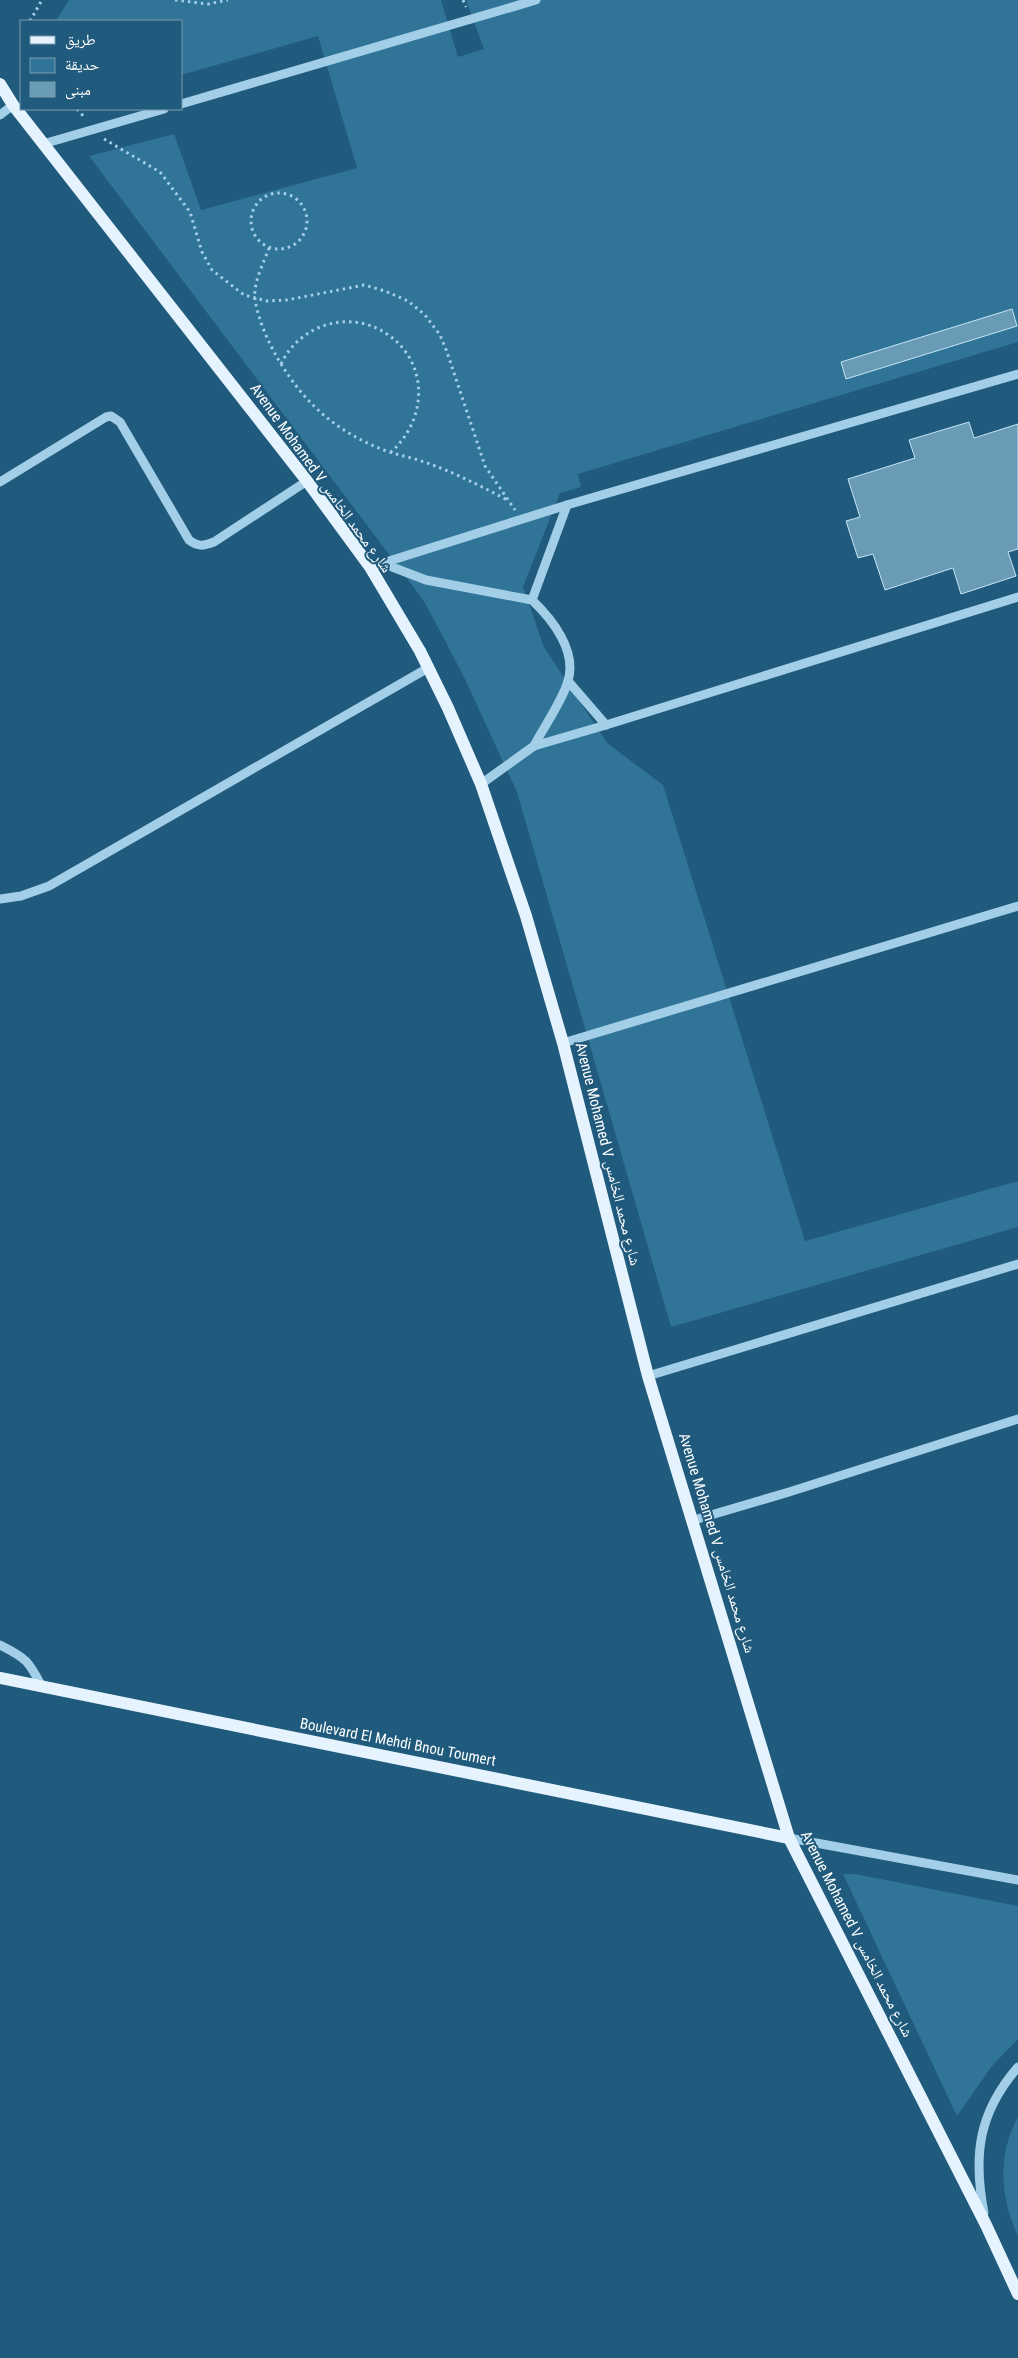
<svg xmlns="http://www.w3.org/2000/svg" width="1018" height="2358" font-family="'Roboto Condensed','Noto Naskh Arabic',sans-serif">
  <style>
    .green { fill: #307498 }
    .building { fill: #699bb6; stroke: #c6e5f5 }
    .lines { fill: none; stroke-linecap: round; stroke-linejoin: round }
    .path { stroke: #a2cfe7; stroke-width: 3; stroke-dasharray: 2.5 4; stroke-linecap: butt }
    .minor { stroke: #a2cfe7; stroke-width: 9 }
    .major { stroke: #e4f3fd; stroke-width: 12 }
    .labels { text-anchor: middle; stroke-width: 4; stroke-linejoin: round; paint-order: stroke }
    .street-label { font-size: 15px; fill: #fff; stroke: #205a7c }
  </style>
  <rect width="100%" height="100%" fill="#205a7c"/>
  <g class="green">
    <polygon points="69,0 441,0 458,57 484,49 466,0 1018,0 1018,342 578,474 581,487 560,493 523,587 544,647 607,743 663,785 805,1241 1018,1181 1018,1227 671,1327 517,792 463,675 424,601 89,156 174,134 201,210 357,168 318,36 181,75 181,21 56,21"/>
    <polygon points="843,1874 855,1874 1018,1906 1018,2039 992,2066 957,2116"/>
    <path d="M1018,2117V2236C1000,2198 997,2155 1018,2117Z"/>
  </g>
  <g class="building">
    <polygon points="1012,309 1017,326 846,379 841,362"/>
    <polygon points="969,422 974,438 1018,424 1018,549 1008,552 1016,576 961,594 953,568 885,590 873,554 858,558 846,521 860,517 848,479 915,458 909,440"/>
  </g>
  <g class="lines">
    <g class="path">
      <polyline points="175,0 208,4 228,0"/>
      <polyline points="463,0 466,7"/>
      <polyline points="30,21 42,0"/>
      <polyline points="77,109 85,118"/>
      <polyline points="104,139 160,172 190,212 202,252 212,270 244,295 267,301 287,300 364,285 385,291 408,301 425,315 440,335 447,352 485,466 515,510"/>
      <circle cx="279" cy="221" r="28"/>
      <path d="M269,248C264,262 253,283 255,299C258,319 268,342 278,359C306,406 338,433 389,452C403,456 417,459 430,464C457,474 483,487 509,501"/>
      <path d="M281,364C300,324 350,309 387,334C430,363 427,420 391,452"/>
    </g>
    <g class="minor">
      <polyline points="181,104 536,0"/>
      <polyline points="0,115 13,105"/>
      <polyline points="43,144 164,109"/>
      <path d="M0,482L106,417L111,416L120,422L189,540C198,547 203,546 214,542L307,481"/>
      <path d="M379,562L426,580L532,600C553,620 577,651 568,681C563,700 543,728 534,746"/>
      <polyline points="370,567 567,505 1018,374"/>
      <polyline points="532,600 567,505"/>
      <polyline points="568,681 606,725"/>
      <polyline points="481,784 534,746 606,725 1018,597"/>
      <polyline points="0,899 21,896 49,886 428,668"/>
      <polyline points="563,1043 1018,906"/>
      <polyline points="648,1376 1018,1264"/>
      <polyline points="694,1520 789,1492 1018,1419"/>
      <path d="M0,1645C26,1658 29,1661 42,1687"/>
      <polyline points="789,1838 1018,1880"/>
      <path d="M984,2213C973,2156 978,2113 1018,2067"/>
    </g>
    <g class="major">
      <polyline points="0,84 13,105 307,481 370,567 420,651 448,708 481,784 526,916 563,1043 648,1376 789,1838 986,2225 1018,2294"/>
      <polyline points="0,1678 789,1838"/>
    </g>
  </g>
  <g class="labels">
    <g class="street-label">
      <text transform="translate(321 478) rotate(54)" y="5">Avenue Mohamed V شارع محمد الخامس</text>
      <text transform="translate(608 1154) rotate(76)" y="5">Avenue Mohamed V شارع محمد الخامس</text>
      <text transform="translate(717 1543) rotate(73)" y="5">Avenue Mohamed V شارع محمد الخامس</text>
      <text transform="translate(398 1742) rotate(11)" y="5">Boulevard El Mehdi Bnou Toumert</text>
      <text transform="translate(857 1934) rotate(63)" y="5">Avenue Mohamed V شارع محمد الخامس</text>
    </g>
  </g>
  <rect x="20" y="20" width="162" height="90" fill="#205a7c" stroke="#799cb0"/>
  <rect x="30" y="36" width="25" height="8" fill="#e4f3fd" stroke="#799cb0"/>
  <text x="65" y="45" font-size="15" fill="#ffffff">طريق</text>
  <rect x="30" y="58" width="25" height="15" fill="#307498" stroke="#799cb0"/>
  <text x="65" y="70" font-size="15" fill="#ffffff">حديقة</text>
  <rect x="30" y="82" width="25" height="15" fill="#699bb6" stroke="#799cb0"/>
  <text x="65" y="95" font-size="15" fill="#ffffff">مبنى</text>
</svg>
